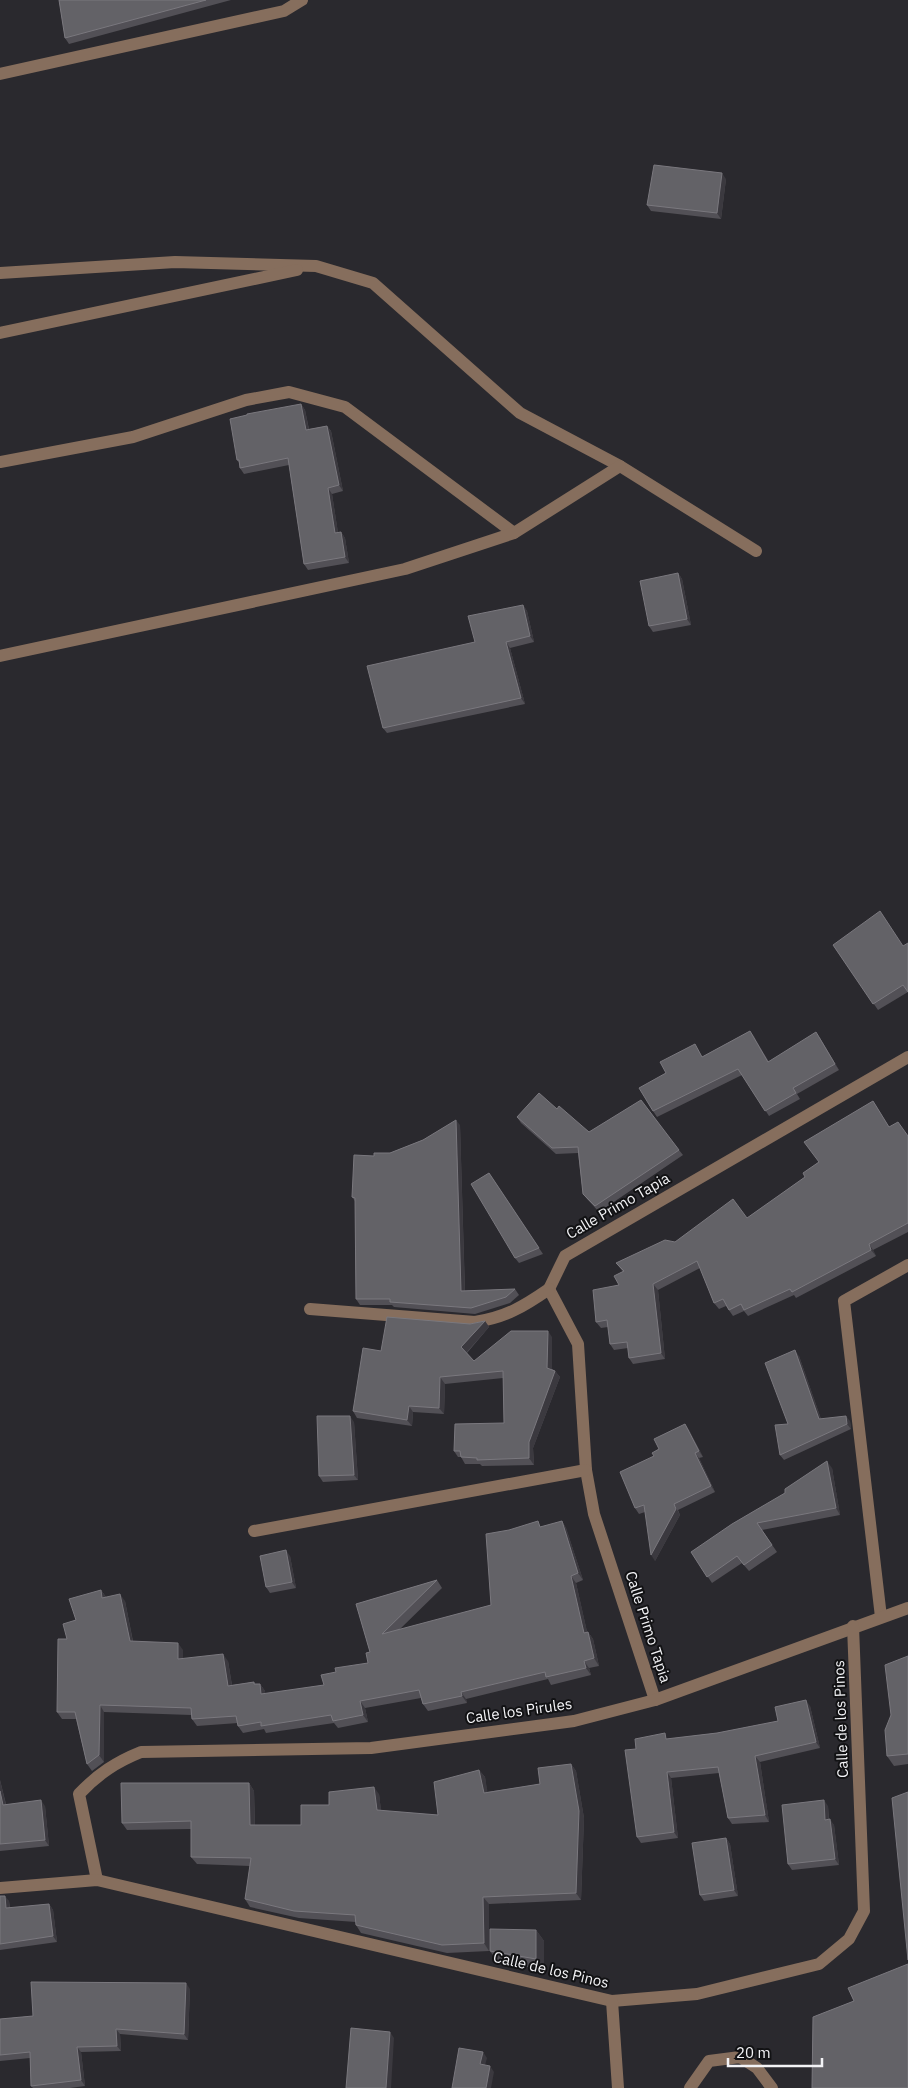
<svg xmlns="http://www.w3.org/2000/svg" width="908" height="2088" font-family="'IBM Plex Sans',sans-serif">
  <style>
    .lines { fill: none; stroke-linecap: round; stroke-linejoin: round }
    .minor { stroke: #866e5d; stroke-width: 12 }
    .wall { fill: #525056 }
    .shaded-wall { fill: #3b393f }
    .building { fill: #636267; stroke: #7a787e }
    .labels { text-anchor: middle; stroke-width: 4; stroke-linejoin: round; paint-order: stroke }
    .street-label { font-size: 15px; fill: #f3f3f6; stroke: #121214 }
  </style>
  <rect width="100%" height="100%" fill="#2a292e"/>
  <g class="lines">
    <g class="minor">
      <polyline points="0,74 284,11 302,0"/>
      <polyline points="0,273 175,262 316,266 373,283 520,413 620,466 756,551"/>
      <polyline points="0,333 297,270"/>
      <polyline points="0,462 133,437 246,400 289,392 345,407 514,533"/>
      <polyline points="0,656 405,569 514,533 620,466"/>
      <polyline points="549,1289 565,1256 908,1057"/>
      <polyline points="549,1289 578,1344 586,1470 594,1514 655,1700"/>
      <path d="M310,1309L475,1322C506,1317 523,1307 549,1289"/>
      <polyline points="254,1531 586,1470"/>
      <polyline points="881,1617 844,1301 908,1265"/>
      <path d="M97,1880L79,1794C98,1774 116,1762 141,1752L371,1748L574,1721L655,1700L908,1608"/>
      <polyline points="0,1888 97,1880 612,2001 697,1994 819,1964 849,1939 864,1911 853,1626"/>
      <polyline points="612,2001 618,2088"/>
      <polyline points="690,2088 709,2061 740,2057 757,2068 772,2088"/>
    </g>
  </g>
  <g class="wall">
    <polygon points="59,0 231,0 69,44 65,38"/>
    <polygon points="726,179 721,219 651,211 647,205"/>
    <polygon points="301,404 305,410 309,429 327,426 331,431 343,491 332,494 338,533 341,532 345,538 349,563 308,570 304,564 289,465 244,474 240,468 240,464 237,460"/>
    <polygon points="678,573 682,579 691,625 653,632 649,626"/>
    <polygon points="523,605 527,611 534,642 510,648 525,704 387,733 383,728 475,642"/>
    <polygon points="833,945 903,946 908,992 878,1010"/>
    <polygon points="750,1031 769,1062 820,1038 839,1070 797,1094 800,1099 769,1116 742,1075 657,1117 653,1111 695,1044 702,1057"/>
    <polygon points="873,1101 889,1127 908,1136 908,1232 873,1250 876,1256 796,1298 794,1295 748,1316 744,1311 733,1316 726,1306 719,1309 714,1303 700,1268 658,1290 665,1359 633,1364 629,1358 628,1348 614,1350 610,1344 608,1327 601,1328 596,1322 619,1285 623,1272 616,1263 675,1242 747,1218 805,1177"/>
    <polygon points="557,1109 589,1132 679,1150 683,1155 599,1212 587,1199 583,1194 578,1153 556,1154 521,1123 517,1117"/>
    <polygon points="460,1125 465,1291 515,1289 519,1295 510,1303 475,1314 394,1307 392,1305 360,1305 356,1299 355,1201 352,1197 374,1156 390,1153"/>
    <polygon points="489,1173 543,1254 519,1263 515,1258"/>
    <polygon points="485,1321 489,1327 467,1353 474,1361 552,1337 552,1369 555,1371 560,1377 533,1448 534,1465 482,1466 480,1464 465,1464 461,1457 458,1457 454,1451 504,1423 503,1378 445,1384 444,1414 413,1412 412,1426 357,1418 353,1411 381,1351 470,1324"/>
    <polygon points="799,1356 821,1419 850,1421 851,1429 784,1460 780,1455 788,1424"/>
    <polygon points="354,1422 358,1480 323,1482 319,1476"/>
    <polygon points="685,1424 689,1430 703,1457 699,1458 715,1492 678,1510 680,1515 655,1561 645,1512 639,1514 635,1508 659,1449"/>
    <polygon points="832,1468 840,1515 762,1530 777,1552 749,1571 742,1563 712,1583 691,1552"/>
    <polygon points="562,1521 566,1528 583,1580 576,1583 587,1632 588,1632 593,1639 599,1666 589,1668 591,1675 551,1685 548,1679 466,1699 467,1703 428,1711 423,1704 421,1698 365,1708 368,1722 338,1728 334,1723 266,1733 264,1729 243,1733 238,1726 238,1723 197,1726 192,1719 191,1715 104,1712 104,1762 92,1771 87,1764 76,1719 62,1719 57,1712 67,1639 76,1620 101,1590 106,1597 125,1601 133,1641 183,1650 183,1659 228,1661 232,1685 254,1682 255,1684 260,1684 265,1691 265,1694 324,1685 336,1672 368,1663 370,1652 356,1604 437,1580 442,1588 399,1630 491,1605 542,1527"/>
    <polygon points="290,1556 296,1588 270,1593 266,1587"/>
    <polygon points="908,1656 908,1764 894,1766 887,1756 891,1715"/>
    <polygon points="810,1706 820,1748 760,1762 769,1822 732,1824 728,1818 719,1773 671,1778 678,1838 641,1843 637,1837 636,1749 669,1739 717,1733 778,1721"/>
    <polygon points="571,1764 576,1771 584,1818 581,1900 489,1904 489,1951 447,1953 361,1933 356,1925 356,1922 299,1918 250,1907 245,1899 250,1866 197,1864 191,1857 191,1829 127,1830 122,1823 249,1783 254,1791 255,1825 301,1825 329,1805 379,1794 381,1811 438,1815 479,1770 485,1777 487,1792 540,1784"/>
    <polygon points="0,1780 6,1804 45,1806 49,1846 0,1851"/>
    <polygon points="828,1806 829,1820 834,1825 839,1865 792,1870 788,1864"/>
    <polygon points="726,1838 730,1844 738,1896 704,1901 700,1895"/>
    <polygon points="0,1896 9,1901 10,1908 49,1904 53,1910 57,1942 0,1950"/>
    <polygon points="536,1930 544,1941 544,1970 498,1962 490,1951"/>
    <polygon points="190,1989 188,2040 120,2034 121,2051 81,2052 85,2086 70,2088 33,2088 31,2086 30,2058 0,2061 0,2019 33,2016"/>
  </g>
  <g class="shaded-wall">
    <polygon points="722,173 726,179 721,219 717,213"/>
    <polygon points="301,404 305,410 310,436 306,430"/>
    <polygon points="327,426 331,431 343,491 339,485"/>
    <polygon points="328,488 332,494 339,539 335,533"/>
    <polygon points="341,532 345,538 349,563 345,557"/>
    <polygon points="678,573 682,579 691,625 687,619"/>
    <polygon points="523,605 527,611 534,642 530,636"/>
    <polygon points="506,642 510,648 525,704 521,698"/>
    <polygon points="750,1031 754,1036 772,1068 768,1062"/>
    <polygon points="816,1032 820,1038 839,1070 835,1064"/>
    <polygon points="456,1120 460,1125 465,1297 461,1291"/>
    <polygon points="869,1244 873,1250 876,1256 871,1250"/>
    <polygon points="653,1284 658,1290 665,1359 661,1353"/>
    <polygon points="485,1321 489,1327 466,1353 461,1347"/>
    <polygon points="548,1331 552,1337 552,1374 547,1368"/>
    <polygon points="795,1350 799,1356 823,1425 819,1419"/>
    <polygon points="555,1371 560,1377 533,1448 534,1465 529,1458 529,1442"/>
    <polygon points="440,1377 445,1384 444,1414 439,1408"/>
    <polygon points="409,1406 413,1412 412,1426 407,1420"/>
    <polygon points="350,1416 354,1422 358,1480 354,1475"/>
    <polygon points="846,1416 850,1421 851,1429 847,1424"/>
    <polygon points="685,1424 689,1430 703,1457 699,1451"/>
    <polygon points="695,1453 699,1458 715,1492 711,1486"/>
    <polygon points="827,1461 832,1468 840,1515 836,1508"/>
    <polygon points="674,1504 680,1515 655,1561 651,1555"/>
    <polygon points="562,1521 566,1528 583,1580 578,1573"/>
    <polygon points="286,1550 290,1556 296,1588 292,1582"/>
    <polygon points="571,1576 576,1583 589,1640 584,1633"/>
    <polygon points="101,1590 106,1597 102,1598"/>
    <polygon points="120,1594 125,1601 134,1648 130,1641"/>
    <polygon points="588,1632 593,1639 599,1666 594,1658"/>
    <polygon points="178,1643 183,1650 183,1666 178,1659"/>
    <polygon points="223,1654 228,1661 233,1693 228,1686"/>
    <polygon points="584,1661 589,1668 591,1675 586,1668"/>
    <polygon points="260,1684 265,1691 266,1701 261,1694"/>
    <polygon points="461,1692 466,1699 467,1703 462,1696"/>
    <polygon points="806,1700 810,1706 820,1748 816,1742"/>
    <polygon points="360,1701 365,1708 368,1722 363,1715"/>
    <polygon points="100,1705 104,1712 104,1762 99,1755"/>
    <polygon points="755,1756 760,1762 769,1822 765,1815"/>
    <polygon points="571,1764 576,1771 584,1818 581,1900 576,1893"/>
    <polygon points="479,1770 485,1777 489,1800 484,1793"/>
    <polygon points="667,1772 671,1778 678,1838 674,1832"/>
    <polygon points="0,1780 7,1810 3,1805 0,1791"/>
    <polygon points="249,1783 254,1791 255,1833 250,1825"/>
    <polygon points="374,1787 379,1794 382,1818 377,1810"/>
    <polygon points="41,1800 45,1806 49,1846 45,1840"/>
    <polygon points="824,1800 828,1806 829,1826 825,1820"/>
    <polygon points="830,1819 834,1825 839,1865 835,1859"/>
    <polygon points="726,1838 730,1844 738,1896 734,1890"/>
    <polygon points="5,1896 9,1901 10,1914 6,1908"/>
    <polygon points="483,1897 489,1904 489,1951 484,1943"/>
    <polygon points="49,1904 53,1910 57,1942 53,1936"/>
    <polygon points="536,1930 544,1941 544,1970 536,1959"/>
    <polygon points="186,1983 190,1989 188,2040 184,2034"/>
    <polygon points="116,2029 120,2034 121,2051 117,2046"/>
    <polygon points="390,2032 394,2038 391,2088 386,2088"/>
    <polygon points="77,2047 81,2052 85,2086 81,2080"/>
    <polygon points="483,2052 487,2058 484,2069 480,2064"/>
    <polygon points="490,2066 494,2072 491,2088 486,2088"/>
  </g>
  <g class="building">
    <polygon points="59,0 206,0 65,38"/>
    <polygon points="654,165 722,173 717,213 647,205"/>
    <polygon points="301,404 306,430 327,426 339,485 328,488 335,533 341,532 345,557 304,564 288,458 240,468 239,460 237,460 230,419 247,415 247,414"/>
    <polygon points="678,573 687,619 649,626 640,581"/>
    <polygon points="523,605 530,636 506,642 521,698 383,728 367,666 475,642 468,616"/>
    <polygon points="880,911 903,946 908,943 908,992 903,985 873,1004 833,945"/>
    <polygon points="750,1031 768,1062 816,1032 835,1064 793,1088 796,1093 765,1111 738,1069 653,1111 639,1088 666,1073 660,1062 695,1044 702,1057"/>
    <polygon points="539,1093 557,1109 559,1106 589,1132 641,1100 679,1150 595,1206 583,1194 578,1147 552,1148 517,1117"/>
    <polygon points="873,1101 889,1127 898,1122 908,1136 908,1223 869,1244 871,1250 792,1292 790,1289 744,1310 741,1304 729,1310 723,1299 714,1303 697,1261 653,1284 661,1353 629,1358 627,1342 610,1344 607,1320 596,1322 593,1290 619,1285 614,1276 624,1271 616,1263 665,1240 675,1242 733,1199 747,1218 805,1177 803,1173 819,1162 804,1142"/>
    <polygon points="456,1120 461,1291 515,1289 506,1297 471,1308 390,1302 390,1299 356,1299 355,1198 352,1197 354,1155 374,1156 374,1153 390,1153 423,1140"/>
    <polygon points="489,1173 539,1248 515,1258 471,1184"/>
    <polygon points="387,1317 470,1324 485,1321 461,1347 474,1361 511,1331 548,1331 547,1368 555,1371 529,1442 529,1458 477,1460 477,1458 461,1457 460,1451 454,1451 455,1424 504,1423 503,1371 440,1377 439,1408 409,1406 407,1420 353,1411 363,1348 381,1351"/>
    <polygon points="795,1350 819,1419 846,1416 847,1424 780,1455 775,1425 788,1424 765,1363"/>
    <polygon points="317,1416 350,1416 354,1475 319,1476"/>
    <polygon points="685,1424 699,1451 695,1453 711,1486 674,1504 676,1509 651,1555 644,1505 635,1508 620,1472 654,1456 652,1453 659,1449 654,1439"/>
    <polygon points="827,1461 836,1508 757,1523 772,1545 744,1565 737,1556 707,1577 691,1552 732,1524 785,1493 785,1489"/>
    <polygon points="538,1521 540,1527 562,1521 578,1573 571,1576 584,1633 588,1632 594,1658 584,1661 586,1668 546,1677 545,1672 461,1692 462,1696 423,1704 419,1690 360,1701 363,1715 333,1721 331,1715 261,1726 261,1722 238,1726 236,1716 192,1719 191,1708 100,1705 99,1755 87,1764 75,1712 57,1712 58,1639 67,1639 63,1624 76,1620 69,1599 101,1590 102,1598 120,1594 130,1641 178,1643 178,1659 223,1654 228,1686 254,1682 254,1684 260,1684 261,1694 324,1685 321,1675 336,1672 335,1668 368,1663 366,1653 370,1652 356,1604 437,1580 382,1634 491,1605 486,1534 509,1530"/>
    <polygon points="286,1550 292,1582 266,1587 260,1556"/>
    <polygon points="908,1656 908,1754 887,1756 885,1730 891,1715 885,1665"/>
    <polygon points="806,1700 816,1742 755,1756 765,1815 728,1818 718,1767 667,1772 674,1832 637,1837 625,1750 636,1749 635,1739 665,1733 666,1739 717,1733 778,1721 775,1707"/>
    <polygon points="571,1764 579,1811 576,1893 483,1897 484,1943 442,1945 356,1925 355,1915 294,1911 245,1899 251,1858 191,1857 191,1821 122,1823 121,1783 249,1783 250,1825 301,1825 301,1805 329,1805 329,1792 374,1787 377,1810 438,1815 434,1782 479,1770 484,1793 540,1784 538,1768"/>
    <polygon points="0,1791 3,1805 41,1800 45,1840 0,1844"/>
    <polygon points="908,1792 908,1960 892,1798"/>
    <polygon points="824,1800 825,1820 830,1819 835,1859 788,1864 782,1805"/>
    <polygon points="726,1838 734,1890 700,1895 692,1843"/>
    <polygon points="0,1896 5,1896 6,1908 49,1904 53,1936 0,1944"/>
    <polygon points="490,1929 536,1930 536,1959 490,1951"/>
    <polygon points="908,1964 908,2088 812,2088 813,2017 854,2001 848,1988"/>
    <polygon points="31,1982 186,1983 184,2034 116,2029 117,2046 77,2047 81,2080 31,2086 30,2052 0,2055 0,2019 33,2016"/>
    <polygon points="351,2028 390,2032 386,2088 346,2088"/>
    <polygon points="459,2048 483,2052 480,2064 490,2066 486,2088 452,2088"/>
  </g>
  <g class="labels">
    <g class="street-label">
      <text transform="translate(618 1206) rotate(-30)" y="5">Calle Primo Tapia</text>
      <text transform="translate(648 1627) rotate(72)" y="5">Calle Primo Tapia</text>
      <text transform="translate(519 1711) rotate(-8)" y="5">Calle los Pirules</text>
      <text transform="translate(841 1719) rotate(-92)" y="5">Calle de los Pinos</text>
      <text transform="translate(551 1970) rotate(13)" y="5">Calle de los Pinos</text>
    </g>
  </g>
  <path d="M728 2058v8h94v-8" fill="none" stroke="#f3f3f6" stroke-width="2.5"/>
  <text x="736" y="2058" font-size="15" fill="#f3f3f6" stroke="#121214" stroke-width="4" paint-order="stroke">20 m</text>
</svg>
